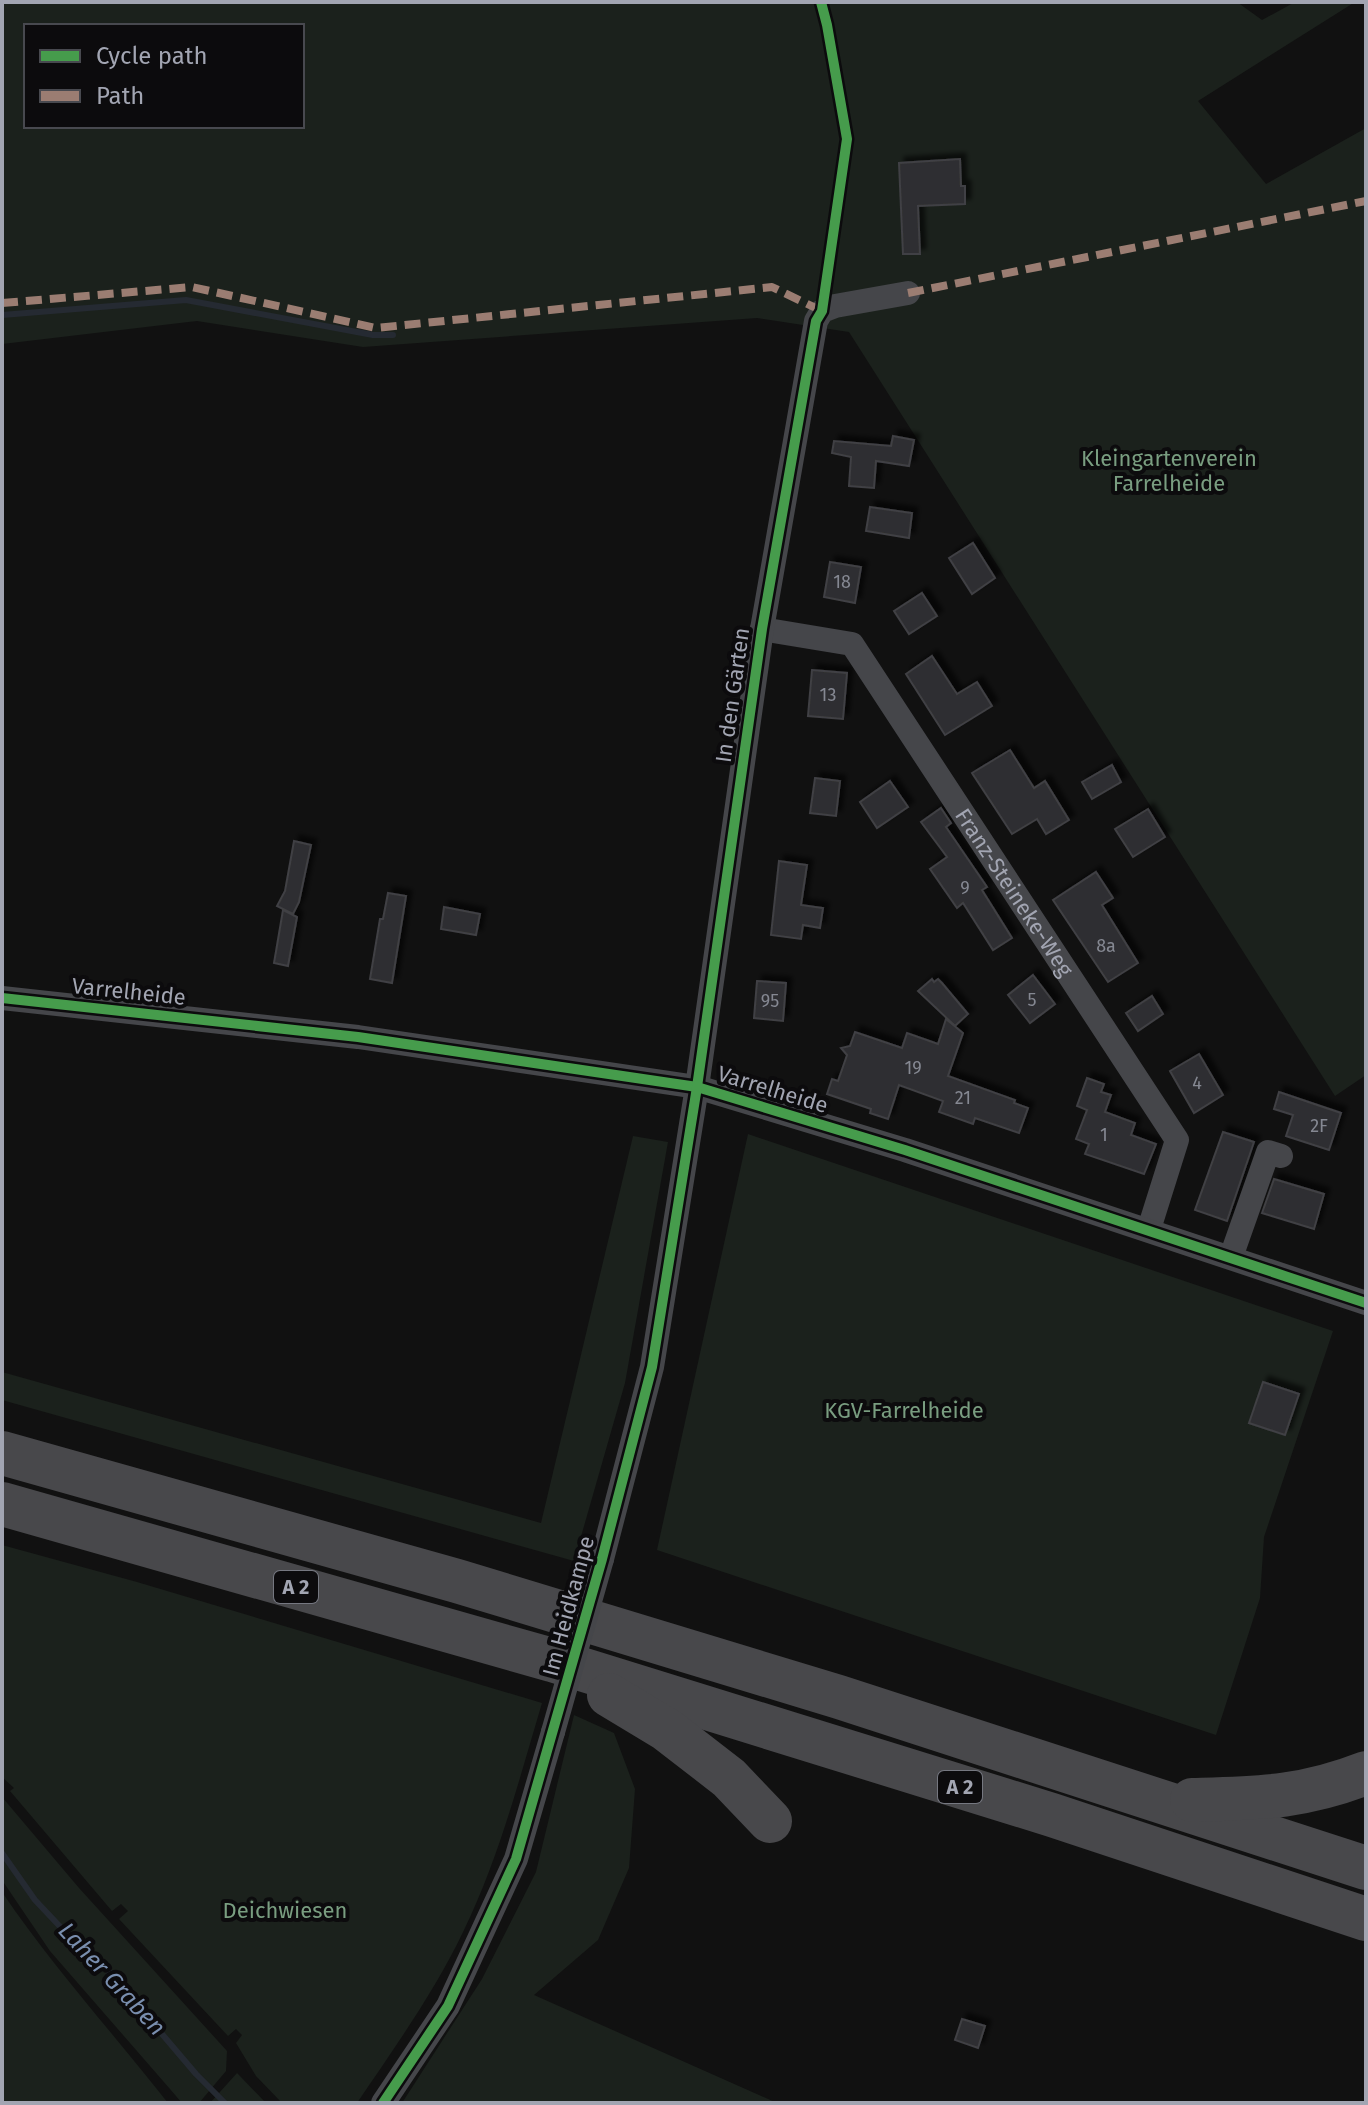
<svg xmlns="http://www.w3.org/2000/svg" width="1368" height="2105" font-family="'Fira Sans',sans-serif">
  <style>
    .green { fill: #1b211c; fill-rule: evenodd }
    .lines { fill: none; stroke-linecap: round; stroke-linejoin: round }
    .stream { stroke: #252a32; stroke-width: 6 }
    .building { fill: #2f2f30; stroke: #404044; stroke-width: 2; filter: url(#shadow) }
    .street { stroke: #45464a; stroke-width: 24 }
    .highway { stroke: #48484b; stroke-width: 44 }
    .street-bridge { stroke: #45464a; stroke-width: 24 }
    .quiet { stroke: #9b7d72; stroke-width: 8; stroke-dasharray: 16 8; stroke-linecap: butt }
    .cycleway-casing { stroke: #0c0b0d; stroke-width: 15 }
    .cycleway { stroke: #469c4c; stroke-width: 10 }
    .labels { text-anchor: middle; stroke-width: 8; stroke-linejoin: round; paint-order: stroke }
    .number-label { font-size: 18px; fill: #858892 }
    .shield { fill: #0c0b0d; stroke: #757780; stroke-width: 2 }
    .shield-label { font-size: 20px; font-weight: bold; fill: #a2a5b2 }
    .park-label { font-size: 22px; fill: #799d80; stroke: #0c0b0d }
    .street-label { font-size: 22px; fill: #a2a5b2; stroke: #0c0b0d }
    .water-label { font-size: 24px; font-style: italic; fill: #798eae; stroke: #0c0b0d }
  </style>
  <defs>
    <filter id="shadow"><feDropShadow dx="5.5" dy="-5.5" stdDeviation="2" flood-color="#0009"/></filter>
  </defs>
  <rect width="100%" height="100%" fill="#111"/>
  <g class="green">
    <path d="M2,2H1237L1262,20L1295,2H1355L1198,101L1266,184L1366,128V1075L1335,1096L849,332L757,318L363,347L197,321L2,344ZM26,26H302V126H26Z"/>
    <polygon points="748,1134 1333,1331 1264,1537 1260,1598 1216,1735 657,1550"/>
    <polygon points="633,1136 668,1142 625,1383 574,1561 2,1400 2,1372 541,1523"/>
    <path d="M2,1545L137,1582L542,1703C519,1780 499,1858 464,1930C435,1991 395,2047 357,2103H282L256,2076L236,2043L242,2035L236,2029L228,2036L119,1919L128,1911L121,1904L112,1911L10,1791L14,1788L2,1777Z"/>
    <polygon points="574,1715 614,1733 635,1789 629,1868 598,1940 534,1995 777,2103 402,2103 482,1979 536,1872"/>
    <polygon points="2,1797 79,1888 227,2051 226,2071 199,2103 182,2103 170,2089 50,1951 2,1880"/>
    <path d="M2,1892C52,1966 113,2033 168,2103H2Z"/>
    <polygon points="237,2073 266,2103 210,2103"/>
  </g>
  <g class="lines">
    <g class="stream">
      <polyline points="2,315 186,300 373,335 393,335"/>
      <polyline points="2,1853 35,1900 68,1935 105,1967 196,2074 225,2103"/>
    </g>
  </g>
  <g class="building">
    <polygon points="960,159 961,186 965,186 965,204 918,206 920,254 903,254 899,163"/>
    <polygon points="893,436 914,440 909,466 876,461 874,488 849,486 851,457 832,453 834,441 891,446"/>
    <polygon points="870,507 912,513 909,538 866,531"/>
    <polygon points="973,543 995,578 972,594 949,558"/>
    <polygon points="830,562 861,567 855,603 824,597"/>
    <polygon points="922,593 937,616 909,634 894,611"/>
    <polygon points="932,656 957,694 977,682 992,706 945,735 906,674"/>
    <polygon points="812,670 847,673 843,719 808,716"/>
    <polygon points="1010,750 1034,788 1045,781 1069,820 1046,834 1037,819 1012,834 972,773"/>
    <polygon points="1112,765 1121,782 1092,799 1082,782"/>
    <polygon points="815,778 840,781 836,816 810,813"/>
    <polygon points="890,781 908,807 877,828 860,802"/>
    <polygon points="941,808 951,823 946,827 987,887 982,890 1012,938 993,950 963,903 957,908 930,869 947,857 921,822"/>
    <polygon points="1148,809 1165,837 1133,857 1115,829"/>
    <polygon points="294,841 311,845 299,902 293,914 277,906 285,891"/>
    <polygon points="779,861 807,865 801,905 823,908 820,928 803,925 801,939 771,935"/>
    <polygon points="1096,872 1113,898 1102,905 1138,963 1108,982 1053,900"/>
    <polygon points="388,893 406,896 392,983 370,979 380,919 383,919"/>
    <polygon points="444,907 480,914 476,935 441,929"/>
    <polygon points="283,910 297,917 288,966 274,963"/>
    <polygon points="1033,975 1055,1004 1030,1023 1008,995"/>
    <polygon points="932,979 934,982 938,979 942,983 968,1014 955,1026 918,991"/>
    <polygon points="757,981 786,983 783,1021 754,1018"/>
    <polygon points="1152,996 1163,1014 1138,1031 1126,1013"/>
    <polygon points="946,1019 963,1033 948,1076 1015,1100 1014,1103 1028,1108 1019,1133 975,1118 973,1124 939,1112 943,1101 899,1085 888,1119 870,1113 871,1109 827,1094 832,1079 838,1081 847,1055 841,1048 850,1046 855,1032 902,1048 907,1033 938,1044"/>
    <polygon points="1199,1054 1223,1095 1194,1113 1170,1071"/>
    <polygon points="1087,1078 1104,1084 1101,1092 1111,1095 1105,1112 1135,1123 1131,1135 1156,1144 1144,1174 1085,1154 1089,1144 1076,1139 1087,1110 1077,1106"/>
    <polygon points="1279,1092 1341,1113 1329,1150 1286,1136 1293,1115 1274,1109"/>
    <polygon points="1223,1132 1254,1142 1227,1221 1195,1210"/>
    <polygon points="1274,1179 1324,1194 1314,1229 1262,1213"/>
    <polygon points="1263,1382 1299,1394 1285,1435 1249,1423"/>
    <polygon points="962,2019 985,2026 978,2048 955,2040"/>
  </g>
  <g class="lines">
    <g class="street">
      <path id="s1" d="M762,629L852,644L1177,1140L1149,1229"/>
      <polyline points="2,998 358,1037 697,1087 905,1150 1366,1303"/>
      <polyline points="1231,1257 1268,1152 1281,1156"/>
      <polyline points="602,1559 652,1367 697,1087 762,629 816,321 822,311 835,306 908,293"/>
      <polyline points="383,2103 448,2006 516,1859 553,1732"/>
    </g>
    <g class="highway">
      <polyline points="2,1453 457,1581 839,1697 1366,1868"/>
      <polyline points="2,1504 552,1660 1052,1815 1366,1919"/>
      <polyline points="609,1695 667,1730 729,1778 770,1821"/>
      <path d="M1192,1800C1259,1798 1302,1798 1366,1773"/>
    </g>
    <polyline class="street-bridge" points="553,1732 602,1559"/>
    <g class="quiet">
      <polyline points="908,293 1366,201"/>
      <polyline points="2,303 192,287 376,328 772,287 822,311 823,304"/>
    </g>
    <defs>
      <g id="cycleway">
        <polyline points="2,998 358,1037 697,1087 905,1150 1366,1303"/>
        <polyline points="383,2103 448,2006 516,1859 602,1559 652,1367 697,1087 762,629 816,321 822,311 847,139 827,25 821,2"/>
      </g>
    </defs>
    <use href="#cycleway" class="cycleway-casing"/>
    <use href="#cycleway" class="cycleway"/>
  </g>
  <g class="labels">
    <g class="number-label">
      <text x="842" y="588">18</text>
      <text x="828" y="701">13</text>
      <text x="965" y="894">9</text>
      <text x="1106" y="952">8a</text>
      <text x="1032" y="1006">5</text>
      <text x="770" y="1007">95</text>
      <text x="913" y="1074">19</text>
      <text x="1197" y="1089">4</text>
      <text x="963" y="1104">21</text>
      <text x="1319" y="1132">2F</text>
      <text x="1104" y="1141">1</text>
    </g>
    <g class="shield">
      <rect x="274" y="1571" width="44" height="32" rx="6"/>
      <rect x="938" y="1771" width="44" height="32" rx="6"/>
    </g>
    <g class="shield-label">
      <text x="296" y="1594">A 2</text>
      <text x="960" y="1794">A 2</text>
    </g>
    <g class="park-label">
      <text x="1169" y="466">Kleingartenverein<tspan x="1169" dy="25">Farrelheide</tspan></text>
      <text x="904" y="1418">KGV-Farrelheide</text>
      <text x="285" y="1918">Deichwiesen</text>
    </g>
    <g class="street-label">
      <text transform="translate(732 695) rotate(-82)" y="8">In den Gärten</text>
      <text dy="8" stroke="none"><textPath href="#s1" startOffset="388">Franz-Steineke-Weg</textPath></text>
      <text transform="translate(129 991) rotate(6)" y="8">Varrelheide</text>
      <text transform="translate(773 1089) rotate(17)" y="8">Varrelheide</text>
      <text transform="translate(568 1606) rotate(-75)" y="8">Im Heidkampe</text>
    </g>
    <g class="water-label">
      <text transform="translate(112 1979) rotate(47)" y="8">Laher Graben</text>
    </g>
  </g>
  <rect width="1368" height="2105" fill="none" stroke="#a2a5b2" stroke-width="8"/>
  <rect x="24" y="24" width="280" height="104" fill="#0c0b0d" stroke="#48494f" stroke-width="2"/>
  <rect x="40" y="50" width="40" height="12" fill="#469c4c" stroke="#48494f" stroke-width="2"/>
  <text x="96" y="64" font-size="24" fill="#a2a5b2">Cycle path</text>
  <rect x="40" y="90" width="40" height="12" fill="#9b7d72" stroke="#48494f" stroke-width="2"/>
  <text x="96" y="104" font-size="24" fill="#a2a5b2">Path</text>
</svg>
